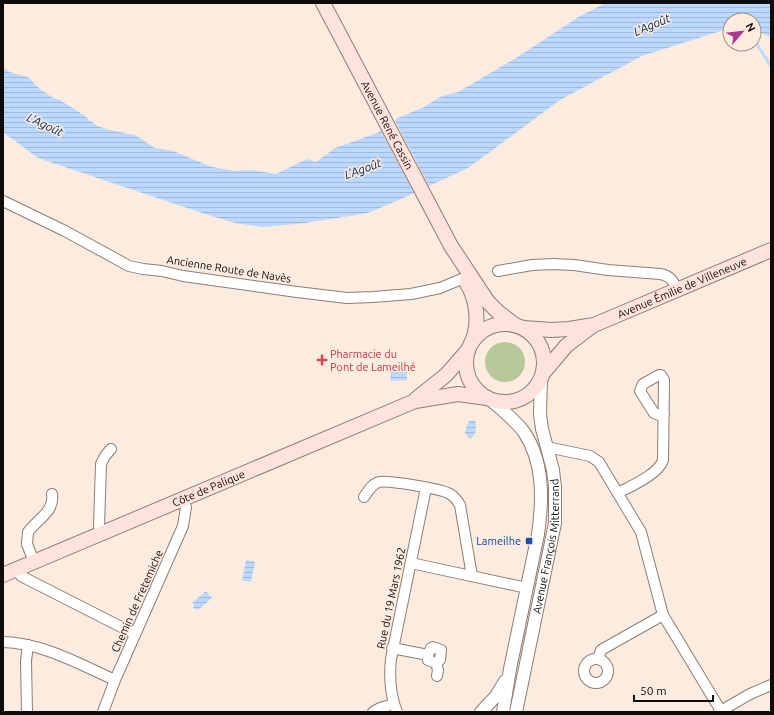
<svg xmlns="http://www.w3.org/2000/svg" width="774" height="715" font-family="Ubuntu,sans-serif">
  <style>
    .grass { fill: #b8c89a }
    .water { fill: url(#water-rules) }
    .pier { fill: #fcebdf }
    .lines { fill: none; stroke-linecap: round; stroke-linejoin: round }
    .stream { stroke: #bcd8fd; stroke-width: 3 }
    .minor-casing { stroke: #8d7e73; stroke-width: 12 }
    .tertiary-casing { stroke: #8d7e73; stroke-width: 14 }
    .secondary-casing { stroke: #8d7e73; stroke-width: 16 }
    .minor { stroke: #fff; stroke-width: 10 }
    .tertiary { stroke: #fff; stroke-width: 12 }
    .secondary { stroke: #fee3dd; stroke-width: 14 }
    .health-dot { fill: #e0444e; stroke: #fcebdf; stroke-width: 1.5 }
    .transit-dot { fill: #1a4fb4; stroke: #fcebdf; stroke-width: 1.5 }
    .labels { text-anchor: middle; stroke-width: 3; stroke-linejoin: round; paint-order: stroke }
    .street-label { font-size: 11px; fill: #110b08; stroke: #fcebdf }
    .health-label { font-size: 11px; fill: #be3a42; stroke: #fcebdf; text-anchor: start }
    .transit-label { font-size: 11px; fill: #164399; stroke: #fcebdf; text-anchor: end }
    .water-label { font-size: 12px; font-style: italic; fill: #002e62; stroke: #fcebdf }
  </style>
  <defs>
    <pattern id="water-rules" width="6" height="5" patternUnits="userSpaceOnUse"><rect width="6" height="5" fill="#bcd8fd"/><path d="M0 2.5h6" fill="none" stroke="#a1b8d7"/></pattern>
  </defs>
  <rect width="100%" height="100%" fill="#fcebdf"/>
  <circle class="grass" cx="505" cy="362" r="20"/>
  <g class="water">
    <polygon points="606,3 770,3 771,37 754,30 754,20 730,20 730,28 642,56 560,100 468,168 401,199 368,213 305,223 263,227 235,223 202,213 38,158 7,135 3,133 3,68 12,73 28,77 40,89 53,98 60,100 82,114 97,126 109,130 135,135 155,148 173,151 212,167 236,171 251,170 276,174 307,159 316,162 335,148 377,133 398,118 424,107 440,97 458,92 516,58 580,16"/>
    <polygon points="407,371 407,380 391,381 390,372"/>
    <polygon points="470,420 474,420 476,423 475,434 471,438 468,437 465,433 467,425"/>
    <polygon points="246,560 255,562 251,582 242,580"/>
    <polygon points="206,591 212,598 198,610 197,609 195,609 193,608 194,605 192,603"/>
  </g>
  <polygon class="pier" points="394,119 430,188 415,195 380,129"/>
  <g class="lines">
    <polyline class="stream" points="754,40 771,66"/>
    <defs>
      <g id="minor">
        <polyline points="3,201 65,231 129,266 143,269 162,271 183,276 297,292 347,298 373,297 411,294 440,288 464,278"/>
        <path d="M498,271L532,265L553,264L574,265L608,270L660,274C671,276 673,281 677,290"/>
        <polyline points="547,447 590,456 599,462 641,532 663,615 721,711"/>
        <path d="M618,493C631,486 659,474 663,460L664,380L661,375H659L643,384L640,391L654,413L659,415H664"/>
        <path d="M364,497C368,491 372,484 379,482C387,480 443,489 450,494C455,497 457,500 460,505L472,576"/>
        <polyline points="101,533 99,526 101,464 105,456 111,449"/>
        <path d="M34,562L27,544L28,532C37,519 55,512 52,494"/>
        <polyline points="411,563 527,588"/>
        <polyline points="18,569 21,576 131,632 137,630"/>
        <path d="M3,642C43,643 79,664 115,680"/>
        <polyline points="392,648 428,655 428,660 436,663 440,660 441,650 433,647 431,648 428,655"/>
        <polyline points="598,659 601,650 663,615"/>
        <circle cx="596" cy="671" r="12"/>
        <polyline points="436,663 438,670 437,676"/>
        <polyline points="27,712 26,661 28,645"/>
        <polyline points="103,712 115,680 183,526 186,507 183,499"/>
        <polyline points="373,712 380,708 394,704"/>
        <path d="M397,712C390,695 389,678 391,659L426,488"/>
        <polyline points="719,712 750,694 771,685"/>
      </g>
      <g id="tertiary">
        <path d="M491,400C502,410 515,420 524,432C544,462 543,500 538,534L510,669L503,712"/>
        <polyline points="481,712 496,696 505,681"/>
        <path id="s1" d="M516,712L555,523V487L553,470L542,429L540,414L541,379"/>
      </g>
      <g id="secondary">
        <path id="s2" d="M323,3L451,246L488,302L498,312L515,325"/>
        <path d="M466,282C477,299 480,323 472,342"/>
        <circle cx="505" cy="363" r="39"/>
        <path id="s3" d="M524,328L551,330L569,329L594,325L771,250"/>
        <polyline points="544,372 566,346 591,327"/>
        <polyline points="416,399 446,375 468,350"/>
        <path id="s4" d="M3,575L415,401L458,394L487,398"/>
      </g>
    </defs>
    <use href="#minor" class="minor-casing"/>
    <use href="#tertiary" class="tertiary-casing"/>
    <use href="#secondary" class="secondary-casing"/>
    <use href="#minor" class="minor"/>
    <use href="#tertiary" class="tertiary"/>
    <use href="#secondary" class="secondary"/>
  </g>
  <path class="health-dot" d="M320 354h4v4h4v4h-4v4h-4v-4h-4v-4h4z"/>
  <rect class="transit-dot" x="525" y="537" width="8" height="8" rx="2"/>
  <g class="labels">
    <g class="street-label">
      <text dy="4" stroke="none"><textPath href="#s2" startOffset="138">Avenue René Cassin</textPath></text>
      <text transform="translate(229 269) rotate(9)" y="4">Ancienne Route de Navès</text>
      <text dy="4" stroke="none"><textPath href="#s3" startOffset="166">Avenue Émilie de Villeneuve</textPath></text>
      <text dy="4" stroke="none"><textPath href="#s4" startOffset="223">Côte de Palique</textPath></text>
      <text dy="4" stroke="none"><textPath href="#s1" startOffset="169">Avenue François Mitterrand</textPath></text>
      <text transform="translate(391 598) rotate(-78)" y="4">Rue du 19 Mars 1962</text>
      <text transform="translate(137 601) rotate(-66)" y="4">Chemin de Fretemiche</text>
    </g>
    <g class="health-label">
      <text x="330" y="358">Pharmacie du<tspan x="330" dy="13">Pont de Lameilhé</tspan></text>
    </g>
    <g class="transit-label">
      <text x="521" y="545">Lameilhe</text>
    </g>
    <g class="water-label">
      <text transform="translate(652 25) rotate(-23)" y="4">L'Agoût</text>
      <text transform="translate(45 125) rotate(25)" y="4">L'Agoût</text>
      <text transform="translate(363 169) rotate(-20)" y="4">L'Agoût</text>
    </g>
  </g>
  <rect width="774" height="715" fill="none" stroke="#110b08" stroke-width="8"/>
  <g transform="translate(742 32) rotate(62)"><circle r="19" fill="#fcebdf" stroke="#9e9189"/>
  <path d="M0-3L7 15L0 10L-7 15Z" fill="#ad378f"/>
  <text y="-6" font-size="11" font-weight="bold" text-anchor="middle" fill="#110b08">N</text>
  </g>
  <path d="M634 695v6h79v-6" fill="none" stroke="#110b08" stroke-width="2"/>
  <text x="640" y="695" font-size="12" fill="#110b08" stroke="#fcebdf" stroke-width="3" paint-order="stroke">50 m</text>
</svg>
